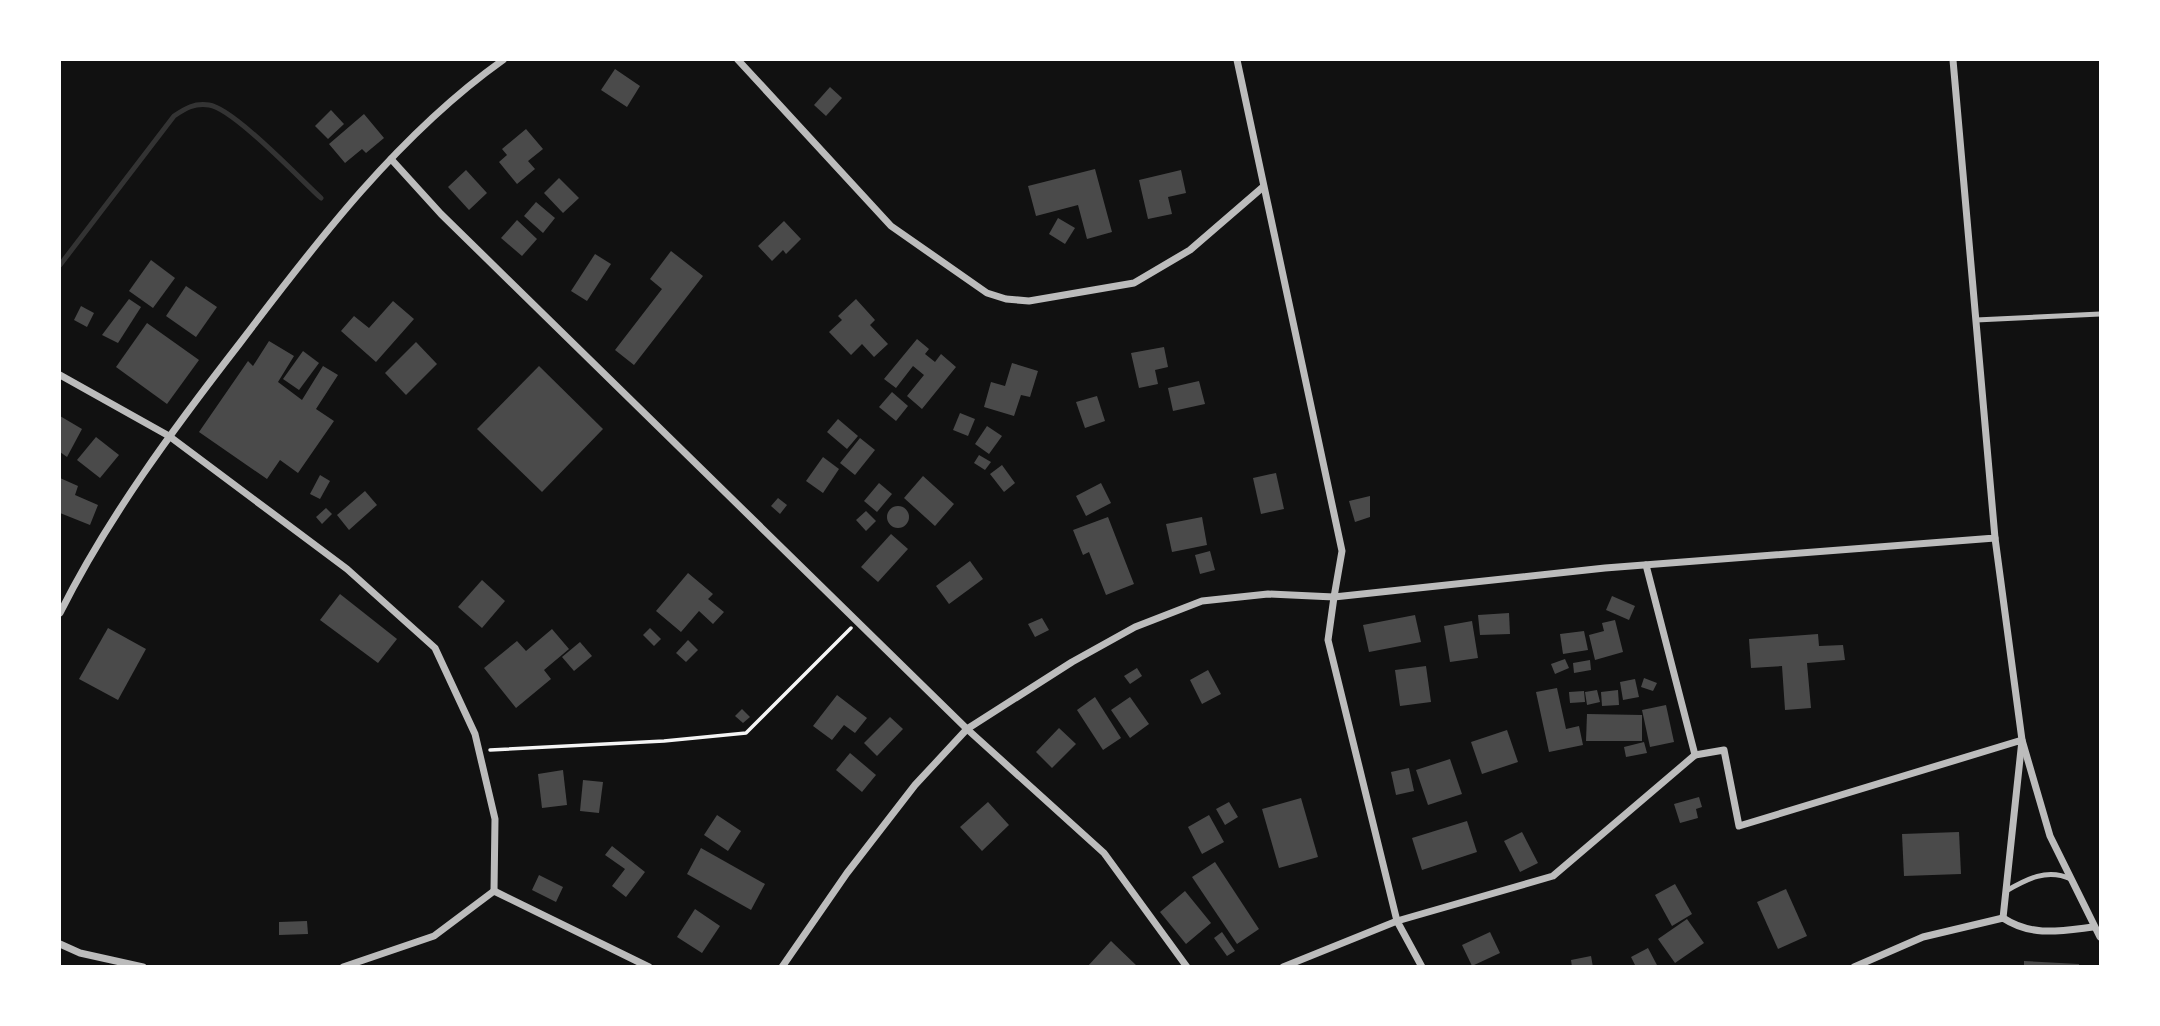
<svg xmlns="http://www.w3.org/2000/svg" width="2160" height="1026" font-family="'Titillium Web',sans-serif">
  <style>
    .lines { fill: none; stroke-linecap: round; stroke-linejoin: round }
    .stream { stroke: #333; stroke-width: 5 }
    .building { fill: #4a4a4a }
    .path { stroke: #f5f5f5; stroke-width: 3.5 }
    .service { stroke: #bcbcbc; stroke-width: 5 }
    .minor { stroke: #bcbcbc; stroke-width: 7 }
  </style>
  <rect width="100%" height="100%" fill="#111"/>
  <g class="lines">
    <path class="stream" d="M60,265L174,116C186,108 194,103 209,105C233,108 300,179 321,198"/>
  </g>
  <g class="building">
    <polygon points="615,69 640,86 627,107 601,90"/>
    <polygon points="830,87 842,98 826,116 814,105"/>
    <polygon points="331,110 344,124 328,139 315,126"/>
    <polygon points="364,114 384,138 366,153 362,149 345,163 329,144"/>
    <polygon points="526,129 543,149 528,161 535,169 517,184 499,162 507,155 502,149"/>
    <polygon points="1095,169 1112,232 1087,239 1078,205 1036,216 1028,186"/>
    <polygon points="466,170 487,193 469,210 448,187"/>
    <polygon points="1181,170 1186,193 1168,197 1172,214 1148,219 1139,180"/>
    <polygon points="559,178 579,198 563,213 544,193"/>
    <polygon points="536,202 555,218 543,233 524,216"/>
    <polygon points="1058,218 1075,228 1065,244 1049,234"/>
    <polygon points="517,220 537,239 522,256 501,238"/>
    <polygon points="784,221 801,239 786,254 783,250 772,261 758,246"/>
    <polygon points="671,251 703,276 634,365 615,350 662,289 650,279"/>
    <polygon points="595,254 611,264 587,301 571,291"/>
    <polygon points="151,260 175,278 153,308 129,291"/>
    <polygon points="186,286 217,307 196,337 166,316"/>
    <polygon points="129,299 141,307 118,343 102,335"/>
    <polygon points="856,299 875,320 870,325 888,344 874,357 862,344 851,355 829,332 842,320 838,316"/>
    <polygon points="393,301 414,319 376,362 341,331 354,316 369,328"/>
    <polygon points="81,306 94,313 87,327 74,320"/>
    <polygon points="147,323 199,360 167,404 116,367"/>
    <polygon points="917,339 929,349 925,354 935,362 941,354 956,367 922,409 907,396 924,375 913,366 896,388 884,379"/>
    <polygon points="269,341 294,356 278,382 302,400 323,366 338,375 316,409 334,421 298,473 280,460 267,479 199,432 248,361 253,366"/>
    <polygon points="416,342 437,364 406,395 385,373"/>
    <polygon points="1164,347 1168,367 1155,370 1158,384 1139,388 1131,353"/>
    <polygon points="303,351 319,363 299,390 283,379"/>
    <polygon points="1012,363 1038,371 1030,397 1021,395 1014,416 984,407 991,382 1005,386"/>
    <polygon points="539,366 603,429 542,492 477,429"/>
    <polygon points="1199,381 1205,404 1173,411 1168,388"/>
    <polygon points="892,392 908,406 896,421 879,407"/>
    <polygon points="1097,396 1105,421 1085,428 1076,402"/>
    <polygon points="960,413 975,419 968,436 953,430"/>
    <polygon points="60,416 82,429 67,457 60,452"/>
    <polygon points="838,419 858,436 847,449 827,432"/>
    <polygon points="987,426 1002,436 989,454 975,444"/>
    <polygon points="96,437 119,455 100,478 77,460"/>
    <polygon points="860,438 875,450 855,475 840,463"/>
    <polygon points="979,455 991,462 985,470 974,463"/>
    <polygon points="823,457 839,469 823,493 806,481"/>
    <polygon points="1002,465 1015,483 1004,492 990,474"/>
    <polygon points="1276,473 1284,509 1261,514 1253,478"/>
    <polygon points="320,475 330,481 320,499 310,494"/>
    <polygon points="923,476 954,504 935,526 904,498"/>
    <polygon points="60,478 78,486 75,495 98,505 90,525 60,513"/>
    <polygon points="879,483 892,494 877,512 864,501"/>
    <polygon points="1101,483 1111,503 1086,516 1076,496"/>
    <polygon points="365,491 377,505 349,530 337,515"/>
    <polygon points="1370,496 1370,517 1355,522 1349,501"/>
    <polygon points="778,498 787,505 780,514 771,506"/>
    <circle cx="898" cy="517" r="11"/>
    <polygon points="326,508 332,514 322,524 316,517"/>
    <polygon points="866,511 876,521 866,531 856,520"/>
    <polygon points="1108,517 1134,584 1106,595 1089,552 1083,555 1073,530"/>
    <polygon points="1202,517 1207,545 1172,552 1166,524"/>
    <polygon points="891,534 908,549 878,582 861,567"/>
    <polygon points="1210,551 1215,570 1200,574 1195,555"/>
    <polygon points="970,561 983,579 949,604 936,586"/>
    <polygon points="688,573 713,594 708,599 724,612 713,624 699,611 681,632 656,611"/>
    <polygon points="482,580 505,601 482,628 458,607"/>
    <polygon points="340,594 397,639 378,663 320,620"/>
    <polygon points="1612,596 1635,606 1629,620 1606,610"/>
    <polygon points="1509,613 1510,634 1480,635 1478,615"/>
    <polygon points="1415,615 1421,642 1369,652 1363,625"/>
    <polygon points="1042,618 1049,630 1035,637 1028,624"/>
    <polygon points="1615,620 1623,652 1595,660 1589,635 1604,631 1602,623"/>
    <polygon points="1472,621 1478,658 1450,662 1444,626"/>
    <polygon points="108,628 146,649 118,700 79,679"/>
    <polygon points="650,628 661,639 654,646 643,635"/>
    <polygon points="552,629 569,649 544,670 551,679 516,708 484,668 517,641 526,651"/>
    <polygon points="1584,631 1588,650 1563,654 1560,634"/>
    <polygon points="1818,634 1819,646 1843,645 1845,660 1807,663 1811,708 1785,710 1782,666 1751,668 1749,639"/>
    <polygon points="688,640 698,650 686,662 676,653"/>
    <polygon points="580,642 592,656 574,671 562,657"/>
    <polygon points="1565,659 1569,668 1555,674 1551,664"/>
    <polygon points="1590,660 1591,670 1574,673 1573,663"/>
    <polygon points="1426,666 1431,702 1400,706 1395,670"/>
    <polygon points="1137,668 1142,676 1130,684 1124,676"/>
    <polygon points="1208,670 1221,694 1202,704 1190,680"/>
    <polygon points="1644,678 1657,683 1653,691 1641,687"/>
    <polygon points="1635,679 1639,697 1623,700 1620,682"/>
    <polygon points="1557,688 1566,729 1579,726 1583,745 1549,752 1536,692"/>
    <polygon points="1597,690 1600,702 1587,705 1585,692"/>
    <polygon points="1618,690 1619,705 1602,706 1601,692"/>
    <polygon points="1584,691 1585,702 1570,703 1569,692"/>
    <polygon points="837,695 867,718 855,733 844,725 832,740 813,726"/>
    <polygon points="1095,697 1121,738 1103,750 1077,710"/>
    <polygon points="1130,697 1149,724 1130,738 1111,710"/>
    <polygon points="1666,705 1674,742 1650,747 1642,710"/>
    <polygon points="742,709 750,717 743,723 735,716"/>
    <polygon points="1587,714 1642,715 1642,741 1586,741"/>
    <polygon points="890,717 903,729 877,756 864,743"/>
    <polygon points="1059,728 1076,744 1052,768 1036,752"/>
    <polygon points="1507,730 1518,762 1482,774 1471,742"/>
    <polygon points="1644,742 1647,753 1626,757 1624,747"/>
    <polygon points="850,753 876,775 862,792 836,770"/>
    <polygon points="1450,759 1462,794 1428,805 1416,770"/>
    <polygon points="1409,768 1414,791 1396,795 1391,772"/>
    <polygon points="563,770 567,805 542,808 538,774"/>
    <polygon points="583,780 603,782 599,813 580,811"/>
    <polygon points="1699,797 1702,807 1696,809 1698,818 1680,823 1674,804"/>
    <polygon points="1301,798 1318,857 1279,868 1262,809"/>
    <polygon points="988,802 1009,825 982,851 960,827"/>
    <polygon points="1229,802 1238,817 1225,825 1216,809"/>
    <polygon points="717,815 741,831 728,851 704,835"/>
    <polygon points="1209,815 1224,842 1202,854 1188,827"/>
    <polygon points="1467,821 1477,852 1422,870 1412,838"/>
    <polygon points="1522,832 1538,863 1520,872 1504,841"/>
    <polygon points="1959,832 1961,874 1904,876 1902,834"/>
    <polygon points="612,846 645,872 626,897 612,886 625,869 605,855"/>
    <polygon points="701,848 765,884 751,910 687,874"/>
    <polygon points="1215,862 1259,929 1237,944 1192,877"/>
    <polygon points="539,875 563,887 556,902 532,890"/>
    <polygon points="1675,884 1692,914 1672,926 1655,895"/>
    <polygon points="1786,889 1807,936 1778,949 1757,902"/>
    <polygon points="1185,891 1211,923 1186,944 1160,912"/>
    <polygon points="695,909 720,926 702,953 677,937"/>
    <polygon points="1687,919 1704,943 1675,963 1658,939"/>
    <polygon points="307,921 308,934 279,935 279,922"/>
    <polygon points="1222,932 1235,951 1227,956 1214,938"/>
    <polygon points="1490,932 1500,953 1472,966 1462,945"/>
    <polygon points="1111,941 1138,967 1087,967"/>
    <polygon points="1648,948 1658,967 1636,967 1631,957"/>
    <polygon points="1591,956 1593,967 1572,967 1571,960"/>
    <polygon points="2024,961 2079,964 2079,967 2024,967"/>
  </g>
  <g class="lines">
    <polyline class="path" points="490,750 664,741 746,733 851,628"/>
    <g class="service">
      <polyline points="1976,320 2100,314"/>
      <path d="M2006,891C2027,879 2047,868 2071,879"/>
    </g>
    <g class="minor">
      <polyline points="738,60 891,226 987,293 1006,299 1029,301 1134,283 1190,250 1263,187"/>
      <polyline points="391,159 441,214 967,729 1104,853 1187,967"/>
      <polyline points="60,375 169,436 347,569 435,648 475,734 495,819 494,891"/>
      <polyline points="1995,538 2022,740 2050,836 2100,937"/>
      <path d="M60,613C108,517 174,428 240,343C317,241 399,134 503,60"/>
      <polyline points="1695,755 1724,750 1739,826 2022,740 2003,918"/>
      <polyline points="60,944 80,953 143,967"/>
      <polyline points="343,967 434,936 494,891 649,967"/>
      <polyline points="782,967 847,873 915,785 967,729 1072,662 1135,627 1202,601 1268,594 1334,597 1342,551 1237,60"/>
      <polyline points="1283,967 1397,921 1328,640 1334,597 1605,568 1995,538 1953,60"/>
      <polyline points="1422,967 1397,921 1553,876 1695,755 1646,565"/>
      <path d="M1854,967L1923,937L2003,918C2032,937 2060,931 2093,927"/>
    </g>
  </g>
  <rect width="2160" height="1026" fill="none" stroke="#ffffff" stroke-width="122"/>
</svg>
